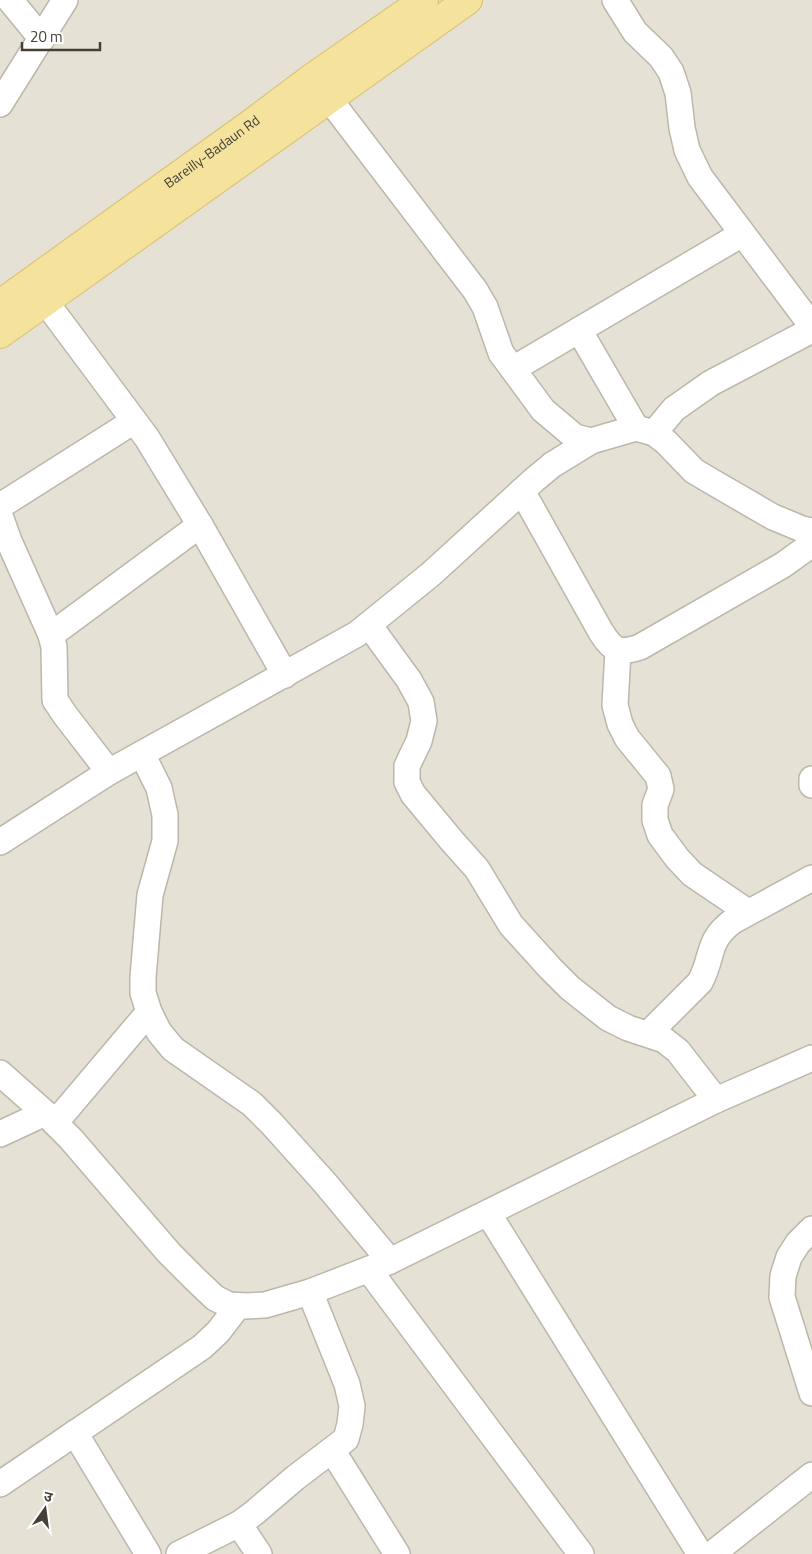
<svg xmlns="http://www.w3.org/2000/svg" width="812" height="1554" font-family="'Titillium Web','Noto Sans Devanagari',sans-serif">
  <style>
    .residential { fill: #e5e1d5 }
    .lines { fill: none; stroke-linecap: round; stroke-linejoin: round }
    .minor-casing { stroke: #bcb7aa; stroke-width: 28 }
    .primary-casing { stroke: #d9c06e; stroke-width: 30 }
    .minor { stroke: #fff; stroke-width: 25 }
    .primary { stroke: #f5e29c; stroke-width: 28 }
    .labels { text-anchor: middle; stroke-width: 4.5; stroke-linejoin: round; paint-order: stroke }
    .street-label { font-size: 14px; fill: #444036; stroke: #fff }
  </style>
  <rect width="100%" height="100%" fill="#f2efe7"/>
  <rect class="residential" x="0" y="0" width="812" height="1554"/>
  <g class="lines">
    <defs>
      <g id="minor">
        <polyline points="10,0 42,39"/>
        <polyline points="615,0 635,32 661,57 671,72 678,93 682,128 687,150 700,177 812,326"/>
        <polyline points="317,83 475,290 485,307 501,353 543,410 575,437 591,441 636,428 654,433 666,442 694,471 716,484 773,517 802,529 812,531"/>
        <polyline points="0,104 65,0"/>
        <polyline points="45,301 147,438 200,525 285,675"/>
        <polyline points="579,330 636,428"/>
        <polyline points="513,369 742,234"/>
        <polyline points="654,433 674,409 711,383 812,330"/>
        <path d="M522,491L601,632C613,651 619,654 640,647L783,565L812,544"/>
        <polyline points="0,506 134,421"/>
        <polyline points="0,516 9,541 51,635 54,647 55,700 65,715 109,772"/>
        <polyline points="369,625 409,680 421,702 424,721 419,741 407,766 407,782 413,794 452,841 477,869 511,925 550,968 570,988 608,1018 628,1028 664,1040 678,1051 716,1100"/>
        <polyline points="51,635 200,525"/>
        <polyline points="618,651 615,705 620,724 627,738 658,776 661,789 655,805 655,820 660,835 677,858 692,874 748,912"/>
        <polyline points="142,754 159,788 165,815 165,841 150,895 143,977 143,993 149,1012 159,1032 173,1049 252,1104 272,1124 325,1183 390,1261"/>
        <polyline points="812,779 812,785"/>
        <polyline points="0,842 109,772 357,634 431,574 534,480 552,465 591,441"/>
        <path d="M648,1034L700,982C714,956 706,941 733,921L812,878"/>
        <polyline points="0,1073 45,1113 71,1139 169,1253 196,1280 215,1298 229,1305 246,1306 265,1305 310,1292 390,1261 716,1100 812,1058"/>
        <polyline points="55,1123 149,1012"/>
        <polyline points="0,1134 45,1113"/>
        <polyline points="488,1213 700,1554"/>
        <polyline points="812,1229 798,1243 789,1257 783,1276 782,1297 812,1393"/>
        <polyline points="369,1270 581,1554"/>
        <polyline points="75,1433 148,1554"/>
        <polyline points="332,1450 397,1554"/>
        <polyline points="0,1484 202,1347 218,1332 238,1306"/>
        <polyline points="239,1524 259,1554"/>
        <polyline points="179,1554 239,1524 254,1513 295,1478 346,1439 350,1424 352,1406 347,1384 310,1292"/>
        <polyline points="712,1554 812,1475"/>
      </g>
      <g id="primary">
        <path id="s1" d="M0,304L253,122L313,77L424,0"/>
        <polyline points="0,334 468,0"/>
      </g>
    </defs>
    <use href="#minor" class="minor-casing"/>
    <use href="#primary" class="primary-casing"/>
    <use href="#minor" class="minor"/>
    <use href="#primary" class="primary"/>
  </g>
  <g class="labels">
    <g class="street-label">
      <text dy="5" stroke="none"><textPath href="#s1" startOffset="261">Bareilly-Badaun Rd</textPath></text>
    </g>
  </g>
  <g transform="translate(45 1509) rotate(14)" stroke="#ffffff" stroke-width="4" paint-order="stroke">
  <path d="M0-4L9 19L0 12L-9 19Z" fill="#444036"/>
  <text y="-8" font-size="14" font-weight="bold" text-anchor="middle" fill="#444036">उ</text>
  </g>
  <path d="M22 42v8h78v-8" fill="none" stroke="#444036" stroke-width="2.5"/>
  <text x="30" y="42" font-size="15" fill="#444036" stroke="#ffffff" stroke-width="4" paint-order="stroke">20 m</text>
</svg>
